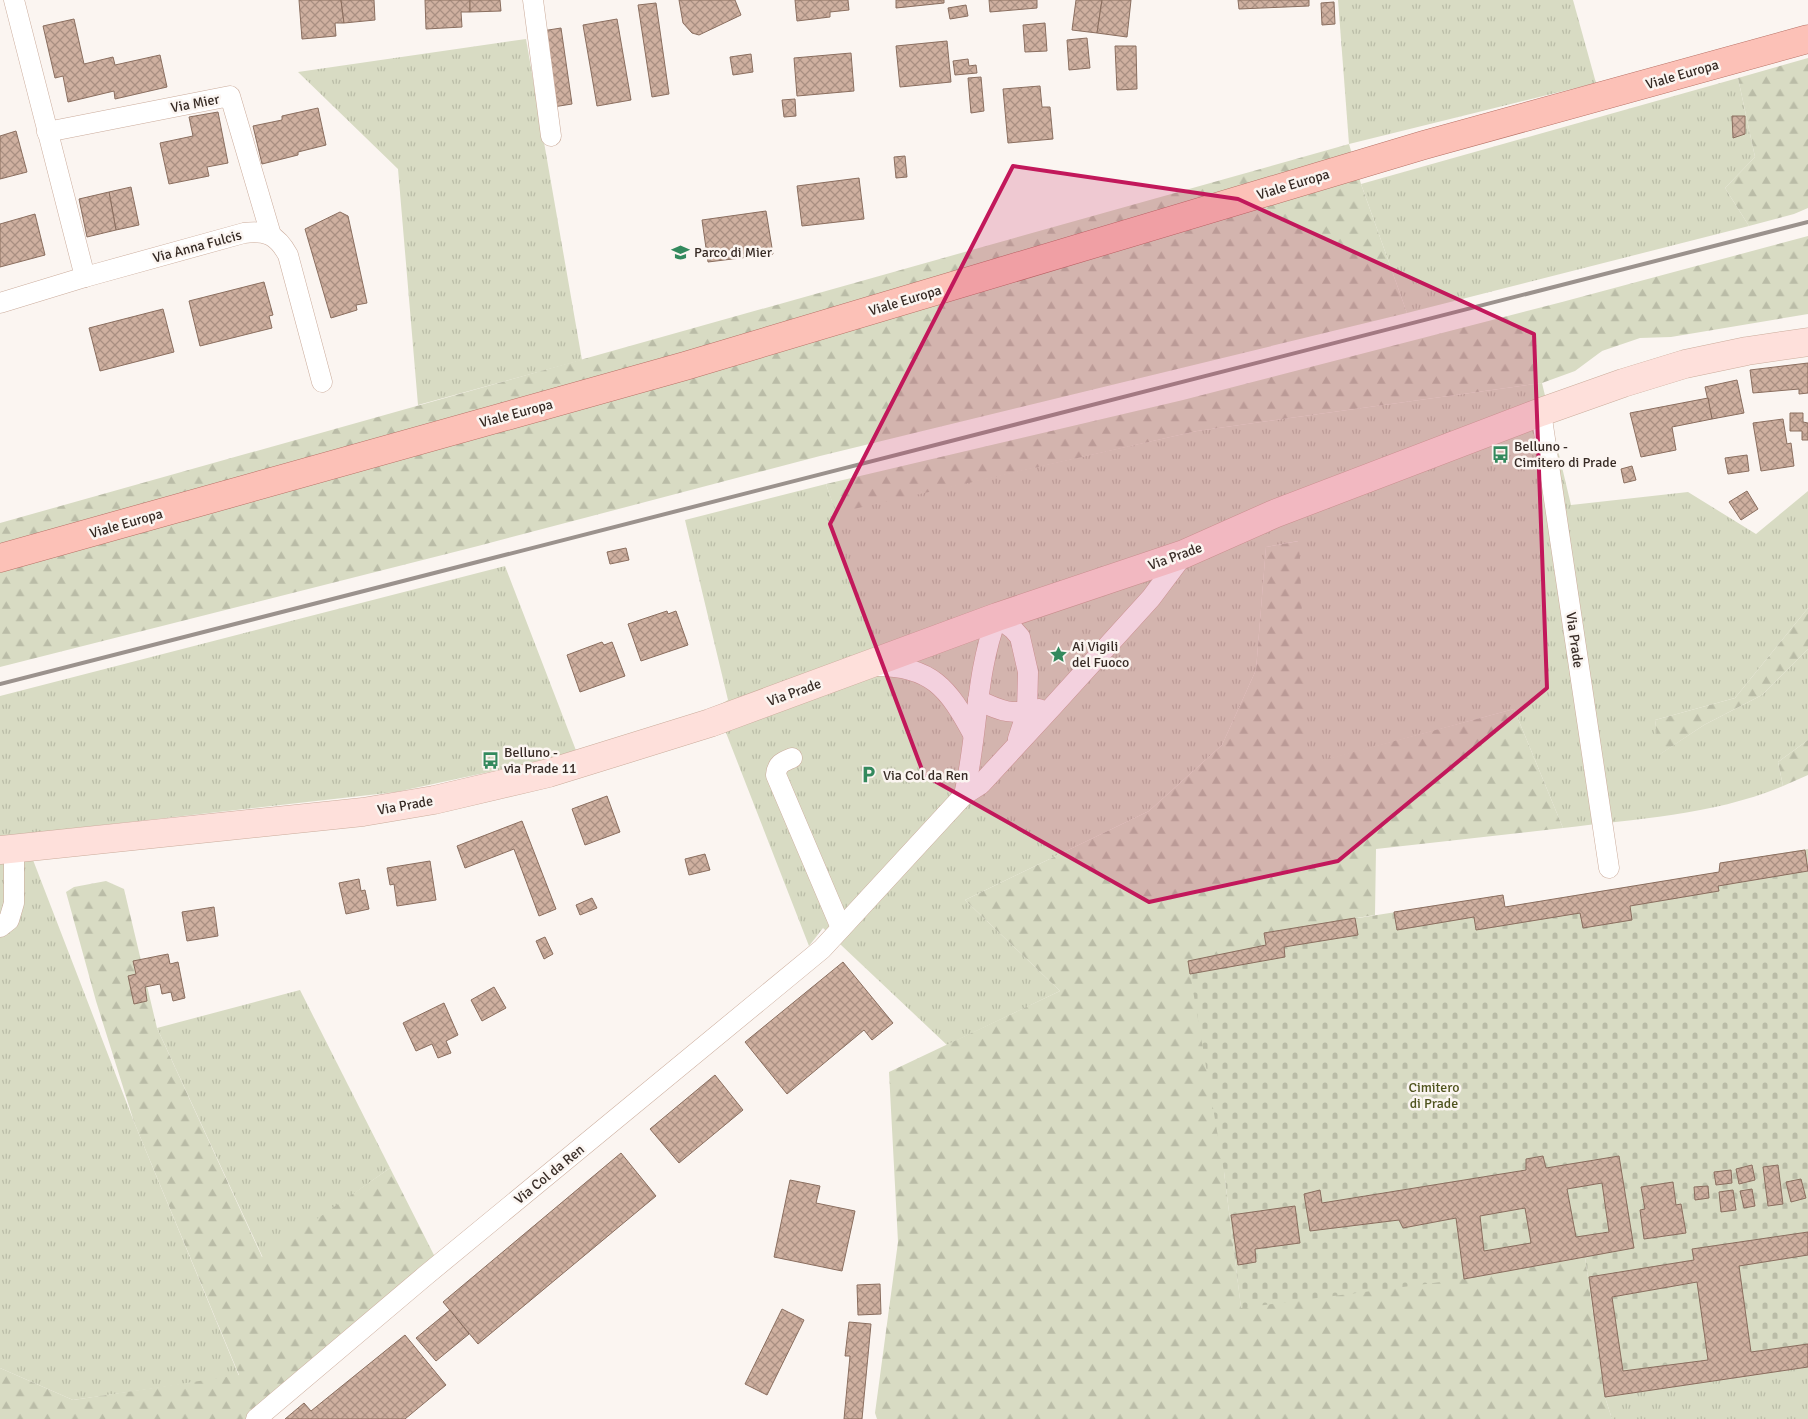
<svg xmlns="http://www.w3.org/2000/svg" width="1808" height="1419" font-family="Signika,sans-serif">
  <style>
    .grass { fill: url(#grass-tufts) }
    .forest { fill: url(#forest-firs) }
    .cemetery { fill: url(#cemetery-stones) }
    .building { fill: url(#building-cross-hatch); stroke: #8a6e5f; fill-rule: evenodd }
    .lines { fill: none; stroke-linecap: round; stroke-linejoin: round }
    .street-casing { stroke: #cbac9c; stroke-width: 21 }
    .secondary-casing { stroke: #cbac9c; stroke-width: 29 }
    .primary-casing { stroke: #b67165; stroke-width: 29 }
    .street { stroke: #fff; stroke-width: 20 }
    .secondary { stroke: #fee0db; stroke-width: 28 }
    .primary { stroke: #fcc1b7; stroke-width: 28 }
    .rail { stroke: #9b928d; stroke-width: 4 }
    .marked { fill: #c2185b; fill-opacity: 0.2; stroke: #c2185b; stroke-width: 4; stroke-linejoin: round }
    .labels { text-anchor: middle; stroke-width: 5; stroke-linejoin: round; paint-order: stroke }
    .street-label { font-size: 14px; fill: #372b25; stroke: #fbf5f1 }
    .poi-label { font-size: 14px; fill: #372b25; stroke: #fbf5f1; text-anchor: start }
    .park-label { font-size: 14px; fill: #4f531d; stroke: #fbf5f1 }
  </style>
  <defs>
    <pattern id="grass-tufts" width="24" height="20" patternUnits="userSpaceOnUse" patternTransform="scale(1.25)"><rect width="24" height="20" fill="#d8dbc3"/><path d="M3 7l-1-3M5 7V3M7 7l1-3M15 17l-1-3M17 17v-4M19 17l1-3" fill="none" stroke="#babca7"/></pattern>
    <pattern id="forest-firs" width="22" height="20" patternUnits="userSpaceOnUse" patternTransform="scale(1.25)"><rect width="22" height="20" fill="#d8dbc3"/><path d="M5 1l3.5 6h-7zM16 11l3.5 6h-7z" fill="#babca7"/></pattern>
    <pattern id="cemetery-stones" width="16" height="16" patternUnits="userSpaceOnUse" patternTransform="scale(1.25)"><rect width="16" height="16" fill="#d8dbc3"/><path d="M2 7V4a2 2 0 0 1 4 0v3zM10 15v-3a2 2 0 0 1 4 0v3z" fill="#babca7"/></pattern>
    <pattern id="building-cross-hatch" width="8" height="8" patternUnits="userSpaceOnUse" patternTransform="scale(1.25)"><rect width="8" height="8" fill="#cfb0a0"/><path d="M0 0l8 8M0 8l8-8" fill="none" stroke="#a98f82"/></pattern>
  </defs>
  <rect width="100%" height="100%" fill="#fbf5f1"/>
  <g class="grass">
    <polygon points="1338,0 1573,0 1596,83 1349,144"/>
    <polygon points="526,39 582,360 418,405 398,169 298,72"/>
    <polygon points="1738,78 1755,157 1725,188 1749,226 1407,313 1361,184"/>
    <path d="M1542,383L1571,505L1688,492L1756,534L1808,491V608L1735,698L1655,720L1660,754L1704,725L1762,695L1808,649V740L1778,762L1783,786C1714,815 1636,819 1563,828L1514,709L1307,765L1298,541L1266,547L1256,670L1222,745L1149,811L965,900L1060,991L947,1045L823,928L809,946L716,707L728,700L685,520L826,484L836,512L1197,431Z"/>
    <polygon points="505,566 577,753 396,792 23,834 134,1122 239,1376 73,1400 0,1368 0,696"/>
    <polygon points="300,990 390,1168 263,1258 157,1028"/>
    <polygon points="1808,1367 1808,1419 1612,1419 1605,1397"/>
  </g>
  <g class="forest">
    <polygon points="1808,58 1808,208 1794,214 1749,226 1725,188 1755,157 1738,78"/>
    <polygon points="1349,144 1361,184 1407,313 820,456 478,546 0,667 0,523"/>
    <polygon points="1808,236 1808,314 1671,337 1640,338 1602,351 1575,371 1542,383 1197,431 836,513 826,484 1183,400 1562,302"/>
    <polygon points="1299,541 1308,764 1514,709 1563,828 1376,849 1375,915 1264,933 1266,945 1224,1172 1241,1307 1585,1257 1605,1397 1612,1419 877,1419 875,1413 898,1242 889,1072 1060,991 965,900 1149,811 1222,745 1256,670 1266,547"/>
    <polygon points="1808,608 1808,649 1762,695 1704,725 1659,755 1655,720 1735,698"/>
    <polygon points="1808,740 1808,775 1783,786 1778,762"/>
    <polygon points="106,881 124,889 157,1028 262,1257 390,1168 438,1263 264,1419 0,1419 0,1368 73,1400 239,1375 134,1122 96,1001 66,892 74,887"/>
  </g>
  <polygon class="cemetery" points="1808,849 1808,1367 1605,1397 1585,1257 1464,1279 1241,1308 1224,1172 1188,961 1266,945 1264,933 1503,895 1505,907 1719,872 1720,863"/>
  <g class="building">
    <polygon points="299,0 341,0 344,23 335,23 336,36 302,39"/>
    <polygon points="341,0 374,0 375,20 344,23"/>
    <polygon points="425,0 470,0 470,12 461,12 462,27 426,29"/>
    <polygon points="470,0 500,0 501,11 470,12"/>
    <polygon points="679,0 735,0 741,15 699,35 692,33 683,23"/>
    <polygon points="795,0 848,0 849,10 830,12 830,17 797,21"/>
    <polygon points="896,0 944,0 944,3 896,8"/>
    <polygon points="989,0 1037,0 1037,8 990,12"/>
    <polygon points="1076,0 1102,0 1097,33 1072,30"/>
    <polygon points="1102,0 1131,0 1127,37 1097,33"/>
    <polygon points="1238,0 1309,0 1309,6 1239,9"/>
    <polygon points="1334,2 1335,24 1322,25 1321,3"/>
    <polygon points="656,3 669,94 652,97 638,5"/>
    <polygon points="966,5 968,16 950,19 948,8"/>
    <polygon points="74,19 84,64 113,57 115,65 160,55 167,87 115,99 114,91 68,102 63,76 55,78 43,26"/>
    <polygon points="617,19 631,100 597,106 583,25"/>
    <polygon points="1045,23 1047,51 1025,52 1023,25"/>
    <polygon points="561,28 572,104 553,107 542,31"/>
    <polygon points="1087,38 1090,68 1069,70 1067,40"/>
    <polygon points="947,41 951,82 900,87 896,46"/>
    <polygon points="1115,46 1136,46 1137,89 1117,90"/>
    <polygon points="851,53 854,91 797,96 794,58"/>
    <polygon points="751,54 753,72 733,75 730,57"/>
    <polygon points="968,59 969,66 976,65 977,73 955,75 953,61"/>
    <polygon points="981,77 984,111 971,113 968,78"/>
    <polygon points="1040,86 1042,107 1050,107 1053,139 1008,143 1003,89"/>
    <polygon points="795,99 796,116 784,117 782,100"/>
    <polygon points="318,108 326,145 298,152 298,155 262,164 253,126 282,120 282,116"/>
    <polygon points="218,112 228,163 207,167 209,176 169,184 160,143 193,136 189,117"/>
    <polygon points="1732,116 1745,116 1745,134 1733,138"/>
    <polygon points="16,131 27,172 0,179 0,136"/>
    <polygon points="905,156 907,177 896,178 894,157"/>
    <polygon points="859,178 864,219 802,226 797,186"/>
    <polygon points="131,187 139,225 116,230 109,192"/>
    <polygon points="109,192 116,230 87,237 79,199"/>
    <polygon points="766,211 773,254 708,262 702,220"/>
    <polygon points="340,212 348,216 367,303 356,305 357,310 331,318 305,229"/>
    <polygon points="35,214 45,255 0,267 0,224"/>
    <polygon points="264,282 273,315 269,316 272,328 200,346 189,301"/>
    <polygon points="163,309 174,352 100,371 89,328"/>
    <polygon points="1808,363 1808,393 1799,394 1799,389 1753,393 1750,370"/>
    <polygon points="1737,380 1744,413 1712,419 1705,387"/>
    <polygon points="1708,398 1712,419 1672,427 1676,450 1641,457 1630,413"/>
    <polygon points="1790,413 1803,413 1803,422 1808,423 1808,440 1802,440 1802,431 1790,431"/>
    <polygon points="1783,419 1787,444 1791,443 1794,466 1761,471 1753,423"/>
    <polygon points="1747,455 1749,471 1728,474 1725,458"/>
    <polygon points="1632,466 1636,480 1624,483 1621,469"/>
    <polygon points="1747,491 1758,509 1741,520 1729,502"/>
    <polygon points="626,548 629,560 610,564 607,552"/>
    <polygon points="667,611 668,614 676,611 688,645 641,661 628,624"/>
    <polygon points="602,642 604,645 612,642 625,676 580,692 567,655"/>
    <polygon points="607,796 620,832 585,845 572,809"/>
    <polygon points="522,821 556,909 539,916 514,849 465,868 457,846"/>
    <polygon points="1805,850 1808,871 1718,886 1719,891 1630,906 1632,920 1583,928 1580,913 1476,930 1474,917 1397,930 1394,912 1503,895 1505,907 1719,872 1720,863"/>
    <polygon points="705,854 710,870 689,875 685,859"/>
    <polygon points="430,861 436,900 397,906 394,884 390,885 387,868"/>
    <polygon points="359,879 361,891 365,890 369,909 346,914 339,883"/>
    <polygon points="592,898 597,908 580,915 576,905"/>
    <polygon points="214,907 218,936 187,941 182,912"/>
    <polygon points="1355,918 1358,935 1284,947 1285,957 1190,974 1188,961 1266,945 1264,933"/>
    <polygon points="545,937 553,954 544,959 536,941"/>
    <polygon points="168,954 170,964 178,962 185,998 173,1001 171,992 162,994 160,984 145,987 147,1001 134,1004 128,976 136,974 133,961"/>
    <polygon points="843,962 893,1023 872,1040 864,1030 787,1094 745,1042"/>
    <polygon points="494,987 506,1008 482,1021 471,1000"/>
    <polygon points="444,1003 458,1035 446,1041 451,1053 438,1058 432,1044 416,1051 403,1023"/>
    <polygon points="715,1075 743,1110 679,1163 650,1129"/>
    <polygon points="621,1153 656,1196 478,1344 443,1302"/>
    <path d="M1543,1156L1546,1168L1619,1156L1634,1248L1464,1279L1456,1218L1403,1228L1399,1220L1310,1231L1304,1194L1320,1190L1322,1203L1526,1170V1159ZM1602,1183L1609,1232L1576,1237L1567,1189ZM1525,1208L1531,1243L1484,1251L1480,1216Z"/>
    <polygon points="1752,1165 1755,1180 1739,1184 1736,1169"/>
    <polygon points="1778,1165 1783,1204 1768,1206 1763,1167"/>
    <polygon points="1731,1170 1732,1183 1716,1185 1714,1172"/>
    <polygon points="1801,1179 1806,1198 1791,1202 1786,1182"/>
    <polygon points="790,1180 820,1186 816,1203 855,1211 842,1271 774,1257"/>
    <polygon points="1673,1182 1676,1205 1681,1204 1686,1233 1644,1239 1640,1210 1645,1209 1641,1187"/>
    <polygon points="1708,1186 1709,1198 1695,1200 1694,1187"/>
    <polygon points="1752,1189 1755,1206 1744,1208 1740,1191"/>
    <polygon points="1733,1190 1736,1210 1721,1212 1719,1192"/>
    <polygon points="1295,1206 1300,1243 1255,1249 1256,1262 1238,1265 1231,1215"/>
    <path d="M1808,1232V1255L1739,1266L1751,1352L1808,1344V1367L1605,1397L1589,1277L1694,1260L1692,1249ZM1697,1282L1708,1360L1623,1371L1612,1297Z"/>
    <polygon points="880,1284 881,1314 858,1315 857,1285"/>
    <polygon points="782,1309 804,1320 767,1395 745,1384"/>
    <polygon points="450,1310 469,1334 436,1361 416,1338"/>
    <polygon points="849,1322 871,1324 862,1419 844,1419 850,1356 845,1356"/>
    <polygon points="405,1335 446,1385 405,1419 285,1419 304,1403 311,1411"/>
  </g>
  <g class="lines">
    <defs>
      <g id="street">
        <polyline points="14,0 85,277"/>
        <polyline points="533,0 551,136"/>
        <polyline points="47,132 230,96 271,235"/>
        <path d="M0,303L85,277L244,233C266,230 277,235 288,255L322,382"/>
        <polyline points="1541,412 1609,868"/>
        <path d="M875,666C931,665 949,689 973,734"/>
        <path d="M978,700C1002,712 1012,715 1039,709"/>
        <path d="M792,758C782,762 777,764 776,775L841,928"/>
        <path d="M964,795C978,736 975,674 997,617L1013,629L1020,637L1028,672L1027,712L1018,739"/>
        <polyline points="0,927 9,920 14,903 14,848"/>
        <polyline points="256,1419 425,1276 822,949 964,795 981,784 1053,706 1151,598 1184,554"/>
      </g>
      <polyline id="secondary" points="0,850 363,812 434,800 549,773 710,723 997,617 1184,554 1274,514 1541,412 1623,383 1685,364 1747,351 1808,342"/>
      <polyline id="primary" points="0,558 685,366 1424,145 1808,39"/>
    </defs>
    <use href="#street" class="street-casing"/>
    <use href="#secondary" class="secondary-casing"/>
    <use href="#primary" class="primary-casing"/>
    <use href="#street" class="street"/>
    <use href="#secondary" class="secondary"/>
    <use href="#primary" class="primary"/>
    <polyline class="rail" points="0,684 1808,222"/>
  </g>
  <path class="marked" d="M1013,166L1238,199L1534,334L1547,688L1338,861L1149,902L924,775L830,524Z"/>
  <defs>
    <symbol id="school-bare" viewBox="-9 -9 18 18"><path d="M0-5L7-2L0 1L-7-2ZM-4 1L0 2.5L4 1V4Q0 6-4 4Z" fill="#33895d" stroke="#fbf5f1" stroke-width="2.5" paint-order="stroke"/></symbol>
    <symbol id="bus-bare" viewBox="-9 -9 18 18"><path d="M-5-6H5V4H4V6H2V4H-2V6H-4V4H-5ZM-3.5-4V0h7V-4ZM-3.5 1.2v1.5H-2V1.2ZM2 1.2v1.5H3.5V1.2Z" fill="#33895d" stroke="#fbf5f1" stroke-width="2.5" paint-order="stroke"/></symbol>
    <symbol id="sight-bare" viewBox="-9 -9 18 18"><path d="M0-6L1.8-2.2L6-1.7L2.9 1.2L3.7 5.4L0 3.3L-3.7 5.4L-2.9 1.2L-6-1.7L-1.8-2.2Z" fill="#33895d" stroke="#fbf5f1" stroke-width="2.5" paint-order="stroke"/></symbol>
    <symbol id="parking-bare" viewBox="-9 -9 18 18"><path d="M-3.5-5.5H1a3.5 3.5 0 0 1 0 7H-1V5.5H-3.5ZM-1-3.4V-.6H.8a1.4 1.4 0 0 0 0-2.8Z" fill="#33895d" stroke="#fbf5f1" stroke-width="2.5" paint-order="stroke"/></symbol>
  </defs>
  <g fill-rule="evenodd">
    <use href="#school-bare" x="668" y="240" width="25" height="25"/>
    <use href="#bus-bare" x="1488" y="442" width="25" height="25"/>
    <use href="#sight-bare" x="1046" y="642" width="25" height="25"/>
    <use href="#bus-bare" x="478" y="748" width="25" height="25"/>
    <use href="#parking-bare" x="856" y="762" width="25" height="25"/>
  </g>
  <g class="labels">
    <g class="street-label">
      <text transform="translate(1682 74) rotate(-16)" y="5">Viale Europa</text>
      <text transform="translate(195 103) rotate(-11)" y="5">Via Mier</text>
      <text transform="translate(1293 184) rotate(-17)" y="5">Viale Europa</text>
      <text transform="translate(197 246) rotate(-15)" y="5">Via Anna Fulcis</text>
      <text transform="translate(905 300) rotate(-17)" y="5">Viale Europa</text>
      <text transform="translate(516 413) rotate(-15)" y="5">Viale Europa</text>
      <text transform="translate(126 523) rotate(-16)" y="5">Viale Europa</text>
      <text transform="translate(1175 556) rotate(-20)" y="5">Via Prade</text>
      <text transform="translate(1575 640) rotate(82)" y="5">Via Prade</text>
      <text transform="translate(794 692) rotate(-20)" y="5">Via Prade</text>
      <text transform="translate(405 805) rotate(-10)" y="5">Via Prade</text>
      <text transform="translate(549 1174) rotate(-39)" y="5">Via Col da Ren</text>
    </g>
    <g class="poi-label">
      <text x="694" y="257">Parco di Mier</text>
      <text x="1514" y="451">Belluno -<tspan x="1514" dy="16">Cimitero di Prade</tspan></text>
      <text x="1072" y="651">Ai Vigili<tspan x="1072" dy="16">del Fuoco</tspan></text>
      <text x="504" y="757">Belluno -<tspan x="504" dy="16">via Prade 11</tspan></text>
      <text x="883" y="780">Via Col da Ren</text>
    </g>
    <g class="park-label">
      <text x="1434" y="1092">Cimitero<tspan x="1434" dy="16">di Prade</tspan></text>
    </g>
  </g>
</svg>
